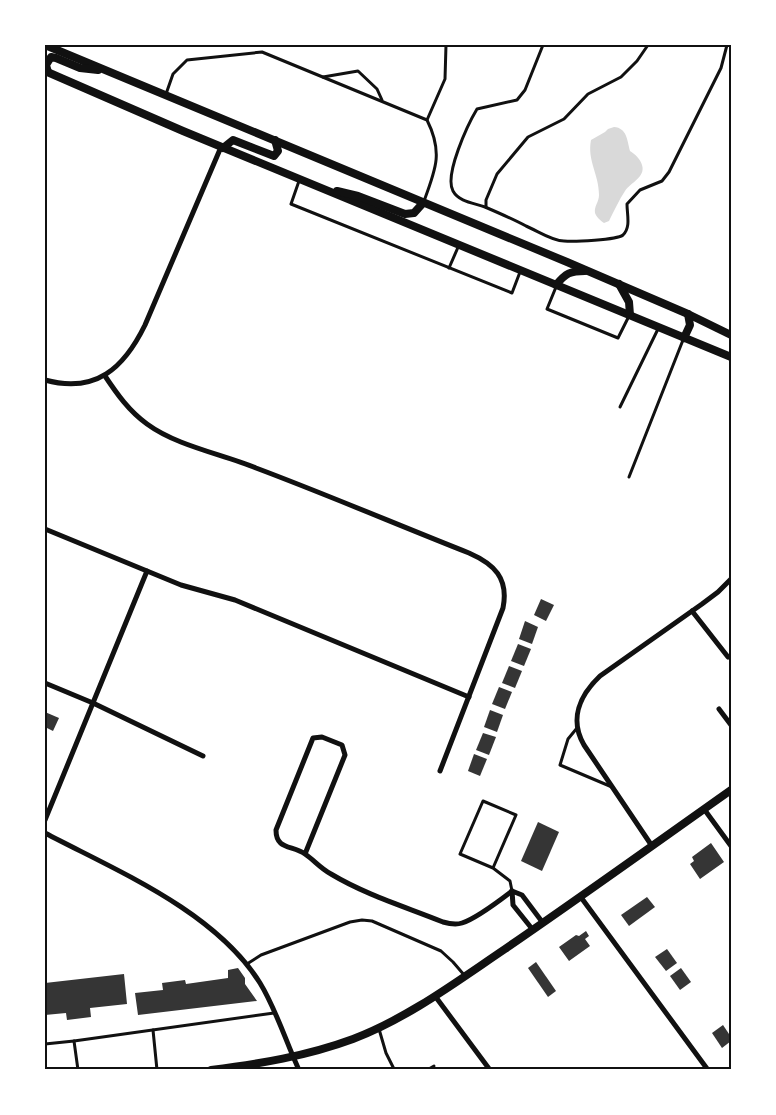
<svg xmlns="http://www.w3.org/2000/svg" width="776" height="1115" font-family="Literata,serif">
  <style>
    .water { fill: #d9d9d9 }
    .building { fill: #353535 }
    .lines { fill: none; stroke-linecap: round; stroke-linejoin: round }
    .service { stroke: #111; stroke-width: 3 }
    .minor { stroke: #111; stroke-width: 5 }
    .secondary { stroke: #111; stroke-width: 8 }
    .neatline { fill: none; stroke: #111; stroke-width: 2 }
  </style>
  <rect width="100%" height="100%" fill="#fff"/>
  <path class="water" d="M614,127C627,128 627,140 630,151C636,155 640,159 642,165C646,177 630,183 625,191C619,200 614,211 609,221L604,223C600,220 597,218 595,213C594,206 599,202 599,195C599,174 587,161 591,140L605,132L608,129Z"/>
  <g class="building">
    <polygon points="541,599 554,605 546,621 534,615"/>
    <polygon points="525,621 538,627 532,644 519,639"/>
    <polygon points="518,644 531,649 524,666 511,661"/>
    <polygon points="509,666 522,671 515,688 502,683"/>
    <polygon points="499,687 512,692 505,709 492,704"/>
    <polygon points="490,710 503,715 497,732 484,727"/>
    <polygon points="45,712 59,718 53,731 45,727"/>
    <polygon points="483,733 496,737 489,755 476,750"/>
    <polygon points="474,754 487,759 480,776 468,771"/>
    <polygon points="538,822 559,832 542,871 521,861"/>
    <polygon points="711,843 724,862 700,879 690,864 694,861 692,857"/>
    <polygon points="647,897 655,907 629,926 621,915"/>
    <polygon points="586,931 589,936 585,939 590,946 569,961 559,947 576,935 579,936"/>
    <polygon points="667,949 677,963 666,971 655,957"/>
    <polygon points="536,962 556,991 548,997 528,968"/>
    <polygon points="238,968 245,978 245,984 257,1001 138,1015 135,993 163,990 162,983 185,980 186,984 228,978 228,970"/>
    <polygon points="681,968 691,982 680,990 670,976"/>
    <polygon points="124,974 127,1004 90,1008 91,1017 67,1020 66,1013 45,1015 45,983"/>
    <polygon points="723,1025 731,1037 731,1041 722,1048 712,1033"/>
  </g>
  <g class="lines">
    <g class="service">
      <path d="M543,45L525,90L517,100L477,109C468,124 444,175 453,191C459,202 474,203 485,207C499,213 513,219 526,226C538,231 552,241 564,241C573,242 617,240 623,235C631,227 627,215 627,204L640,190L662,181L669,172L721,68L727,45"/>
      <polyline points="323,77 358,71 377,89 382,100"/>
      <path d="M166,94L173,74L187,60L262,52L427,120C443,152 436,169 424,201"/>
      <polyline points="427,120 445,79 446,45"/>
      <polyline points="299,181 291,204 512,293 520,272"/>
      <polyline points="486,207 486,200 497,174 528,137 564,119 588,94 621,77 637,61 648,45"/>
      <polyline points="449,268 459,245"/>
      <polyline points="556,287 547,309 618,338 629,316"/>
      <polyline points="620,407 658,329"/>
      <polyline points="629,477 683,340"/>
      <polyline points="577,728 568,739 560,765 612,787"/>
      <polyline points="493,868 516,815 483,801 460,854 493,868 510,881 512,891"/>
      <polyline points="247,964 261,955 350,922 362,920 372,921 441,951 453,962 465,976"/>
      <polyline points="379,1029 386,1053 394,1069 397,1070"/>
      <polyline points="153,1030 157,1070"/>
      <polyline points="74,1041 274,1013"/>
      <polyline points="45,1044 74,1041 78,1070"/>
      <polyline points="427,1070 434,1066"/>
    </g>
    <g class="minor">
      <path d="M105,376C117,394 129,411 147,424C177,446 222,454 256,468C328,495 398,525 469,553C494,564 509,578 503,608L440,771"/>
      <path d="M45,380C96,394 124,368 145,325L221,147"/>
      <polyline points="45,529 181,585 235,600 469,697"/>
      <polyline points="692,611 728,657"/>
      <polyline points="45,683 93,703 203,756"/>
      <polyline points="719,709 731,725"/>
      <polyline points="704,809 731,846"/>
      <polyline points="45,820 147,571"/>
      <path d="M45,833C117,871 215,911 260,983C276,1009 286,1042 299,1070"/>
      <path d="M652,846L584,745C569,719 580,695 600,676L702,604L718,592L731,579"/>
      <path d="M305,854L345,755L342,745L322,737L313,738L276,830C276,850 292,845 305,854C314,860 320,868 331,874C366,895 406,907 443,922C450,924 456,925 462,923C477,918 499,901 512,891"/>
      <polyline points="580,896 708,1070"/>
      <polyline points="533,930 513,905 512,891 522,895 543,923"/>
      <polyline points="435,996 490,1070"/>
    </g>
    <g class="secondary">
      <polyline points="45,45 567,262 688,314 731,335"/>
      <polyline points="45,71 183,131 731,357"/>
      <polyline points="48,72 46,65 51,57 56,58 80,68 98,70"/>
      <polyline points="223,148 233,140 274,156 278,151 275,140"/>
      <polyline points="337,191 358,196 405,214 414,213 423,203"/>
      <polyline points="619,284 629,302 630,315"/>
      <path d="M556,285C566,273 570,271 585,271"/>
      <polyline points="684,338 690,325 688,314"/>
      <path d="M211,1070C259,1064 307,1056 353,1039C408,1018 456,982 505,949C581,897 656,843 731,790"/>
    </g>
  </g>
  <rect width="776" height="1115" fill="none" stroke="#ffffff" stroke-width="93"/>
  <rect x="46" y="46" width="684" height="1022" class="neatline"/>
</svg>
